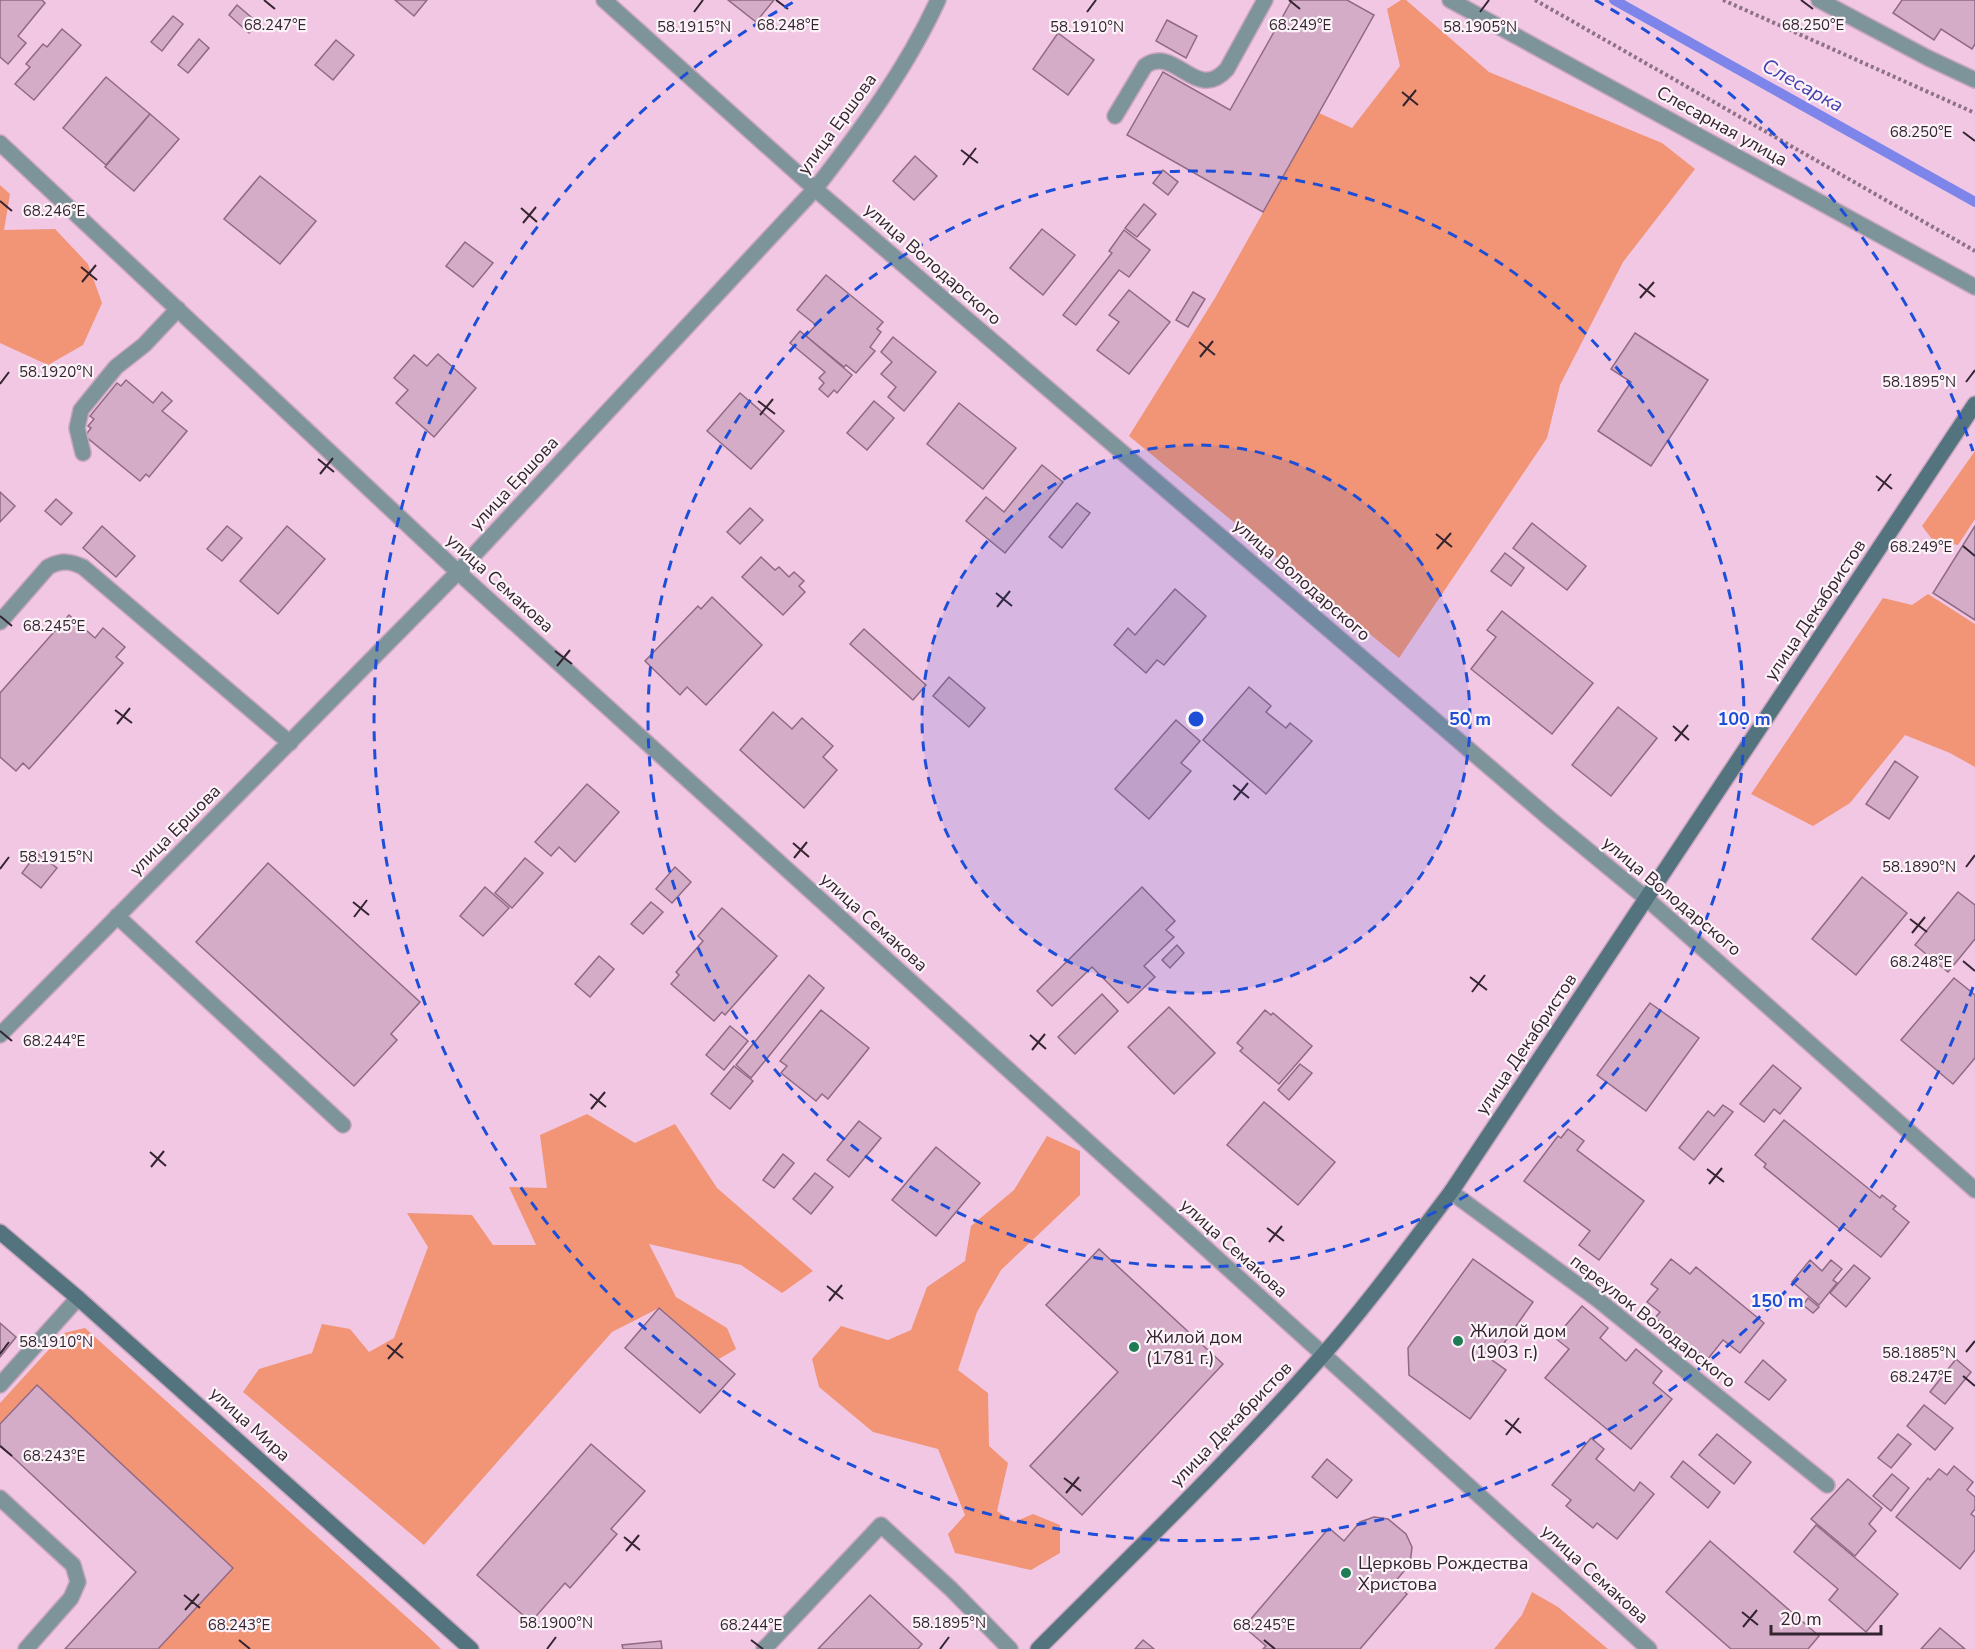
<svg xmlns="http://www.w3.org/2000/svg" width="1975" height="1649" font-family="'Nunito Sans',sans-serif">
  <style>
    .green { fill: #f29476 }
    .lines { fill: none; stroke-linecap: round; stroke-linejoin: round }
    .stream { stroke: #7d85ea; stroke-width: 10 }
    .building { fill: #d5acc8; stroke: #906a84; stroke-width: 1.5 }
    .lane-casing { stroke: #cba6bf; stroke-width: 18 }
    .street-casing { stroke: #cba6bf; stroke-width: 18 }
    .secondary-casing { stroke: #cba6bf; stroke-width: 18 }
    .path { stroke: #8d7184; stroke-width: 4; stroke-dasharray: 3 3; stroke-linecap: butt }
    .lane { stroke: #7e949b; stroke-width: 15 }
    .street { stroke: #7e949b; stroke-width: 15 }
    .secondary { stroke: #53747e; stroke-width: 15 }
    .ticks { fill: none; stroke: #34242f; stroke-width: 2 }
    .ring { fill: none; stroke: #1d4ed8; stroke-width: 3; stroke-dasharray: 10 8 }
    .poi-dot { fill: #1f7b51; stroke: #fcf3f9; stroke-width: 2 }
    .labels { text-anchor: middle; stroke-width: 4.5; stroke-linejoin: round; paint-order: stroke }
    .street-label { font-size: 18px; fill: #34242f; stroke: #fcf3f9 }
    .poi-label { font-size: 18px; fill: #34242f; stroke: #fcf3f9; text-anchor: start }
    .water-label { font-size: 20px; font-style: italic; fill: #453fb4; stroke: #fcf3f9 }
    .ticks-label { font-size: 15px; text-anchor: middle; fill: #34242f; stroke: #fcf3f9; stroke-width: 4.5; stroke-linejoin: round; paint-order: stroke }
    .centre { fill: #1d4ed8; stroke: #fcf3f9; stroke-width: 3 }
    .ring-label { font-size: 18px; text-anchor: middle; font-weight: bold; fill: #1d4ed8; stroke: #fcf3f9; stroke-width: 4.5; stroke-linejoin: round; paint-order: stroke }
  </style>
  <rect width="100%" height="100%" fill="#f1c7e3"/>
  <g class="green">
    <polygon points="1401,0 1406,0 1489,72 1662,143 1695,169 1623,262 1560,385 1547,438 1399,658 1129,436 1215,298 1319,113 1352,128 1400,66 1387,9"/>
    <polygon points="0,185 10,194 4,230 55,229 88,264 102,303 83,345 48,365 0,343"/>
    <polygon points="1975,451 1975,519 1958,545 1932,539 1922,526"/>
    <polygon points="1928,594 1975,624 1975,767 1950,753 1905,735 1850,803 1813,826 1751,794 1883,598 1912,605"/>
    <polygon points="587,1114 635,1143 675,1124 717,1188 813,1271 782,1293 741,1265 649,1244 676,1297 727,1328 736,1349 719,1359 659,1308 612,1332 424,1545 243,1392 259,1369 312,1353 322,1324 350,1329 369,1352 394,1338 428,1247 407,1213 472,1215 493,1245 536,1245 509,1187 547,1188 540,1135"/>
    <polygon points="1047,1136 1080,1151 1080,1195 1001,1270 977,1312 958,1370 988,1393 989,1446 1008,1463 997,1511 1014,1522 1033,1514 1060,1525 1060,1553 1031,1570 955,1553 948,1534 965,1515 938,1449 873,1432 819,1387 812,1359 841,1326 888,1340 911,1330 927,1287 965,1261 971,1226 1014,1190"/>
    <polygon points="85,1328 430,1638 441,1649 158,1649 233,1568 37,1386 0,1424 0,1403 64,1333"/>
    <polygon points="1532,1592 1558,1607 1608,1649 1494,1649 1522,1615"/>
  </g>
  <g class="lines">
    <polyline class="stream" points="1614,0 1975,202"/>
  </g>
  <g class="building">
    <polygon points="0,0 42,0 45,3 18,36 26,43 8,64 0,57"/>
    <polygon points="395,0 427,0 414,16"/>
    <polygon points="728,0 774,0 756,22"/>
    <polygon points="1292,0 1347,0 1374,15 1263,212 1127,135 1163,72 1230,110"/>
    <polygon points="1902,0 1975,0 1975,44 1972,49 1941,29 1934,40 1893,13"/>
    <polygon points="237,5 258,23 249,33 229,15"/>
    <polygon points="173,16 183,24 162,51 151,42"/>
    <polygon points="1167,20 1197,36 1186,58 1156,41"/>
    <polygon points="62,29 81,45 34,100 15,84 30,67 26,64 43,44 47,47"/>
    <polygon points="1058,33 1094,60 1068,95 1033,69"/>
    <polygon points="199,39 209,48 188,73 178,65"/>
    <polygon points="336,40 354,55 333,80 315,65"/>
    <polygon points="106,77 150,114 106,165 63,128"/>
    <polygon points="150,114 179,139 134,191 105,167"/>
    <polygon points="915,156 937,176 914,200 893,181"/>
    <polygon points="1163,170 1178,182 1168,195 1153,183"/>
    <polygon points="260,176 316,221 280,264 224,219"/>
    <polygon points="1144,204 1156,214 1137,237 1125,228"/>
    <polygon points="1042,229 1075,255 1043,295 1010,268"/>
    <polygon points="1124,230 1150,250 1129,277 1119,270 1076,325 1063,315 1112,253 1109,251"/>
    <polygon points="465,242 493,263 473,287 446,266"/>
    <polygon points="826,275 883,322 877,329 881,332 870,347 875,351 856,373 846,365 844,367 806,336 816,325 797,310"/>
    <polygon points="1129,290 1170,322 1129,374 1097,350 1119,322 1109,315"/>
    <polygon points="1193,292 1205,299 1188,327 1176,320"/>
    <polygon points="800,331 852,375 837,393 834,390 828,397 819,389 824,383 819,378 825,372 790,343"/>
    <polygon points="1635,333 1708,380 1651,466 1598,431 1631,382 1611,369"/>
    <polygon points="893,337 936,372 904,411 888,397 896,387 881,374 892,362 881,352"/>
    <polygon points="438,354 476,388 434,437 396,403 408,390 394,378 414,355 427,366"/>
    <polygon points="126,380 153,403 162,392 172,401 162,411 187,431 149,477 146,474 140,481 85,436 91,428 88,426 94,419 90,416 117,383 121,386"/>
    <polygon points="740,393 784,431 751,469 707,431"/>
    <polygon points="874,401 894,418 867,450 847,433"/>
    <polygon points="959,403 1016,448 983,489 927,444"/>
    <polygon points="1042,465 1063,482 1005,553 966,521 986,497 1004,512"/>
    <polygon points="0,492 15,506 0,522"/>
    <polygon points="56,499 72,513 61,525 45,511"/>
    <polygon points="1077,503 1090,513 1062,548 1049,537"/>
    <polygon points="750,508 763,520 740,544 727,532"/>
    <polygon points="1532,523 1586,566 1567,590 1513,548"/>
    <polygon points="102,526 135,556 116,577 83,548"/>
    <polygon points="227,526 242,538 222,561 207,549"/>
    <polygon points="287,526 325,559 278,614 240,581"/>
    <polygon points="1975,526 1975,620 1933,593"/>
    <polygon points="1505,553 1524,568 1511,586 1491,571"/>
    <polygon points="761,557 775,570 779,567 789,577 794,572 804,581 799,586 805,592 783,615 742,577"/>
    <polygon points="1175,589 1206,616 1164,665 1157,660 1146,673 1114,645 1128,628 1135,635"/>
    <polygon points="712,597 762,645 706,705 687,687 680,695 645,661 698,606 701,609"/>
    <polygon points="1502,611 1593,683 1552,734 1471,669 1496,637 1487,630"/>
    <polygon points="69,615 95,638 103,628 125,647 116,657 123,663 29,769 23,763 16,771 0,757 0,693"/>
    <polygon points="864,629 926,685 913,700 850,644"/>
    <polygon points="949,677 985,708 969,727 933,696"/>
    <polygon points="1249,687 1271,706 1266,712 1286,728 1290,723 1312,741 1266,794 1203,740"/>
    <polygon points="1618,707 1657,738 1611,796 1572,765"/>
    <polygon points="773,712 792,729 802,718 833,746 823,757 837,770 804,808 740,750"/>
    <polygon points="1176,720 1200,741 1181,763 1191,771 1149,819 1115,789"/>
    <polygon points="1895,761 1918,777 1889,819 1866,804"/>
    <polygon points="587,784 619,812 575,862 559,847 551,856 535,842"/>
    <polygon points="37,853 57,868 41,888 22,873"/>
    <polygon points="525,858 543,873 512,908 495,893"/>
    <polygon points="268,863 420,1002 391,1034 397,1040 354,1086 196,942"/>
    <polygon points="675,867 691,882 672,903 656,889"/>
    <polygon points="1862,877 1907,913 1856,975 1812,939"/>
    <polygon points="485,887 509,908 483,936 460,916"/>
    <polygon points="1142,887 1175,921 1166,930 1174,937 1144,966 1155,977 1128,1003 1092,967 1052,1006 1037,991"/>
    <polygon points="1958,892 1975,905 1975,939 1948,972 1915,945"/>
    <polygon points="651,902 663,912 643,934 631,924"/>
    <polygon points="722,908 777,956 725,1015 722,1012 714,1021 671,984 679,975 676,972 703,941 698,936"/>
    <polygon points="1177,945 1184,953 1170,968 1162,960"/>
    <polygon points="599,956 614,969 590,997 575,984"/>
    <polygon points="809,975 824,988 751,1078 736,1065"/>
    <polygon points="1954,978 1975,995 1975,1058 1953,1084 1901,1040"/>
    <polygon points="1102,994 1118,1011 1075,1054 1058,1037"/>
    <polygon points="1650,1003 1699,1038 1646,1111 1597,1075"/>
    <polygon points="1169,1007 1215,1053 1174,1094 1128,1047"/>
    <polygon points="821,1010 869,1048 828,1099 822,1094 816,1101 781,1073 787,1066 780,1061"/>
    <polygon points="1265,1010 1271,1015 1273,1013 1312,1046 1279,1084 1240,1051 1243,1048 1237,1043"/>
    <polygon points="730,1026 748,1041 724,1070 706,1055"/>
    <polygon points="1300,1064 1312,1073 1289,1100 1278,1090"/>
    <polygon points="1773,1065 1801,1088 1780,1114 1774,1109 1764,1122 1740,1104"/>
    <polygon points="734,1066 753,1081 730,1109 711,1094"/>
    <polygon points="1264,1102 1335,1162 1298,1205 1227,1145"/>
    <polygon points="1723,1105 1733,1112 1694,1160 1679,1148 1708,1111 1714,1116"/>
    <polygon points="1784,1120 1880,1198 1882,1195 1896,1206 1893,1209 1909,1222 1881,1257 1843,1227 1841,1230 1764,1167 1766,1164 1755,1155"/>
    <polygon points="859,1121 881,1138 849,1177 827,1160"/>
    <polygon points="1568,1129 1584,1141 1577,1150 1644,1201 1599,1260 1579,1245 1590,1231 1524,1181 1558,1136 1561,1138"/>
    <polygon points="936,1147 980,1183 936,1236 892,1200"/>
    <polygon points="783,1154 794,1163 774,1188 763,1180"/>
    <polygon points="815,1173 833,1187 811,1214 793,1199"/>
    <polygon points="1099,1249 1223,1364 1082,1515 1030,1466 1118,1372 1046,1305"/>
    <polygon points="1473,1259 1533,1302 1492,1360 1506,1370 1470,1419 1409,1375 1408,1348"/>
    <polygon points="1671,1259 1690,1274 1696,1267 1764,1323 1740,1353 1723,1340 1707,1360 1655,1318 1660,1312 1647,1302 1658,1289 1651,1284"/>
    <polygon points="1810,1260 1822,1271 1831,1260 1842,1269 1833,1280 1837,1283 1819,1305 1792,1282"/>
    <polygon points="1854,1265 1870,1278 1846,1307 1830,1293"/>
    <polygon points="1808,1298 1819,1307 1813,1313 1803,1305"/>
    <polygon points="1582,1306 1608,1328 1600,1338 1626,1361 1636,1349 1662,1371 1653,1383 1672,1399 1631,1449 1545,1378 1569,1349 1555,1338"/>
    <polygon points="659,1308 735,1374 700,1413 625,1348"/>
    <polygon points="0,1323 16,1337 0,1357"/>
    <polygon points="1956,1359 1971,1372 1945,1404 1930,1392"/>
    <polygon points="1763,1360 1786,1380 1769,1400 1745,1382"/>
    <polygon points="37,1385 233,1568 158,1649 65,1649 136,1572 0,1445 0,1424"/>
    <polygon points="1924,1405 1953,1428 1935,1450 1907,1426"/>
    <polygon points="1717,1434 1751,1462 1734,1484 1699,1455"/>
    <polygon points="1898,1434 1911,1444 1891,1468 1878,1458"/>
    <polygon points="1591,1438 1604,1449 1596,1459 1634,1491 1640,1482 1654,1494 1617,1539 1597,1523 1593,1528 1566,1506 1571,1500 1552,1485"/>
    <polygon points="591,1444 645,1491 611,1529 617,1534 570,1588 565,1583 531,1622 477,1575"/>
    <polygon points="1327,1459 1352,1480 1337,1498 1312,1477"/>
    <polygon points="1683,1461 1720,1492 1708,1508 1671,1477"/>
    <polygon points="1954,1466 1973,1482 1967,1490 1975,1497 1975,1509 1971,1514 1975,1517 1975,1550 1960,1569 1896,1517 1928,1478 1930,1480 1939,1469 1947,1475"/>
    <polygon points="1892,1474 1909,1488 1891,1511 1873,1496"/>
    <polygon points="1848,1479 1882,1508 1869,1524 1876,1531 1855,1556 1811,1519"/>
    <polygon points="1374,1517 1388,1519 1406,1534 1412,1547 1410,1564 1394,1583 1407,1594 1360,1649 1263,1649 1266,1646 1244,1627 1329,1528 1344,1541 1360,1522"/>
    <polygon points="1816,1525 1898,1594 1866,1632 1829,1600 1838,1589 1794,1552"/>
    <polygon points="1710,1541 1819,1636 1808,1649 1731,1649 1666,1592"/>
    <polygon points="870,1595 922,1644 918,1649 818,1649"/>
    <polygon points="1940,1628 1965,1649 1921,1649"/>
    <polygon points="1143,1640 1148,1644 1154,1649 1135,1649"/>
    <polygon points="661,1641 662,1649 623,1649 622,1645"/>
  </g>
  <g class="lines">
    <defs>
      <g id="lane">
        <polyline points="1819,0 1928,58 1975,80"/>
        <path d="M1115,116L1145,66C1175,44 1196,104 1227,69L1265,0"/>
        <polyline points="83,453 77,428 81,410 116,367 144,345 178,309"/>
        <path d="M0,622L48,567C62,560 70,561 83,567L290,743"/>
        <polyline points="117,916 343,1125"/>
        <polyline points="0,1385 78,1298"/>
        <polyline points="0,1498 73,1565 78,1582 71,1598 26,1649"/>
        <polyline points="764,1649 881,1525 951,1589 1010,1649"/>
      </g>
      <g id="street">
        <polyline points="604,0 815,189 1550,819 1647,899 1975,1190"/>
        <polyline points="1450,0 1975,287"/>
        <polyline points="0,143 458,572 1649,1649"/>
        <path d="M0,1035L458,572L815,189C861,130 907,68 938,0"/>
        <polyline points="1451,1192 1597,1299 1827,1485"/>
      </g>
      <g id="secondary">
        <polyline points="0,1232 78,1298 471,1649"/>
        <path d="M1038,1649C1134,1553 1232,1458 1322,1356C1368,1304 1409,1247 1451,1192L1975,404"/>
      </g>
    </defs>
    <use href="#lane" class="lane-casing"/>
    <use href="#street" class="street-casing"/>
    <use href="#secondary" class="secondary-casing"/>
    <g class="path">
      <polyline points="1535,0 1975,251"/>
      <polyline points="1723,0 1975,113"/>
    </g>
    <use href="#lane" class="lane"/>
    <use href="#street" class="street"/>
    <use href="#secondary" class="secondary"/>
  </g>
  <path class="ticks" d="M264,0L275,9M776,0L788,9M1289,0L1300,9M1801,0L1813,9M694,12L703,0M1087,12L1096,0M1480,12L1489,0M1402,92L1418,105M1403,106L1416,90M1963,132L1975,141M961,150L978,163M963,165L976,148M0,201L12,211M521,208L537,222M523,223L536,207M81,267L97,280M82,282L96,265M1639,284L1655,297M1640,298L1654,282M1199,342L1215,355M1200,357L1213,341M1966,382L1975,370M0,384L9,372M758,401L775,414M760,415L773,399M318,459L334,472M320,474L333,458M1876,476L1892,489M1878,491L1891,474M1436,534L1452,547M1963,546L1975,556M1437,549L1451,533M996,593L1012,606M997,607L1010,591M0,616L12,626M555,651L572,664M557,666L570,650M115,710L132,723M117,724L130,708M1673,726L1689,740M1675,741L1688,725M1233,785L1249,798M1234,800L1248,783M793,843L809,857M794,858L807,842M1966,867L1975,855M0,869L9,857M353,902L369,915M354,917L367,900M1910,919L1927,932M1912,933L1925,917M1963,961L1975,971M1470,977L1487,990M1472,992L1485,975M0,1031L12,1041M1030,1035L1046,1049M1032,1050L1045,1034M590,1094L606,1107M591,1109L605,1092M150,1152L166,1166M151,1167L164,1151M1707,1169L1724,1182M1709,1184L1722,1168M1267,1228L1284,1241M1269,1242L1282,1226M827,1286L843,1299M829,1301L842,1285M387,1345L403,1358M1966,1352L1975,1341M0,1354L9,1342M388,1359L402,1343M1963,1376L1975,1386M1505,1420L1521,1433M1506,1435L1519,1418M0,1446L12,1456M1064,1478L1081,1491M1066,1493L1079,1477M624,1537L640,1550M626,1551L639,1535M184,1595L200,1608M185,1610L199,1594M1742,1612L1758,1625M1743,1627L1757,1610M239,1640L250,1649M751,1640L763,1649M1264,1640L1275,1649M547,1649L556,1637M940,1649L949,1637"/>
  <circle cx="1196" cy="719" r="274" fill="#1d4ed8" fill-opacity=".12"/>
  <g class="ring">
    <circle cx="1196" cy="719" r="274"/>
    <circle cx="1196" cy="719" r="548"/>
    <path d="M1973 987A822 822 0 1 1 797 0M1595 0A822 822 0 0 1 1973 451"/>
  </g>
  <g class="poi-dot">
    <circle cx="1458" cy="1341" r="6"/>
    <circle cx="1134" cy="1347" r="6"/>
    <circle cx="1346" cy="1573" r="6"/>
  </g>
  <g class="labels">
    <g class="street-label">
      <text transform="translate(837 124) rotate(-54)" y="6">улица Ершова</text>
      <text transform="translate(1722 126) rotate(29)" y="6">Слесарная улица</text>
      <text transform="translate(933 264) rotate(41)" y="6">улица Володарского</text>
      <text transform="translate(514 483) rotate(-47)" y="6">улица Ершова</text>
      <text transform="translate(1302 580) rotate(41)" y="6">улица Володарского</text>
      <text transform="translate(500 583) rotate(42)" y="6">улица Семакова</text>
      <text transform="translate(1815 610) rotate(-56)" y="6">улица Декабристов</text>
      <text transform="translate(175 830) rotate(-45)" y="6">улица Ершова</text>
      <text transform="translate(1672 896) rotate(40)" y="6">улица Володарского</text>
      <text transform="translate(874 922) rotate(42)" y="6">улица Семакова</text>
      <text transform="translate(1526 1044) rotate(-56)" y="6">улица Декабристов</text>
      <text transform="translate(1234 1248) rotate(42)" y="6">улица Семакова</text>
      <text transform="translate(1653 1321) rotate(38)" y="6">переулок Володарского</text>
      <text transform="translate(250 1424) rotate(42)" y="6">улица Мира</text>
      <text transform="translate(1231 1424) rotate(-46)" y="6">улица Декабристов</text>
      <text transform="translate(1595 1574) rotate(42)" y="6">улица Семакова</text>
    </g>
    <g class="poi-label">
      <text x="1470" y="1337">Жилой дом<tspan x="1470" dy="21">(1903 г.)</tspan></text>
      <text x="1146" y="1343">Жилой дом<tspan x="1146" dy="21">(1781 г.)</tspan></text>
      <text x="1358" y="1569">Церковь Рождества<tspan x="1358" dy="21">Христова</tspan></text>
    </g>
    <g class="water-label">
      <text transform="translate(1803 85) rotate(29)" y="7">Слесарка</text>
    </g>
  </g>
  <g class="ticks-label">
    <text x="1813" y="30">68.250°E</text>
    <text x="275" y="30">68.247°E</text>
    <text x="788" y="30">68.248°E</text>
    <text x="1300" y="30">68.249°E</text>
    <text x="694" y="32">58.1915°N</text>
    <text x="1087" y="32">58.1910°N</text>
    <text x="1480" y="32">58.1905°N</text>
    <text x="1921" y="137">68.250°E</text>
    <text x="54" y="216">68.246°E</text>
    <text x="56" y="377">58.1920°N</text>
    <text x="1919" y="387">58.1895°N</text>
    <text x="1921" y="552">68.249°E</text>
    <text x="54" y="631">68.245°E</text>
    <text x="56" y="862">58.1915°N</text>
    <text x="1919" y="872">58.1890°N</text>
    <text x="1921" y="967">68.248°E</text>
    <text x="54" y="1046">68.244°E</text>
    <text x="56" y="1347">58.1910°N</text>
    <text x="1919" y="1358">58.1885°N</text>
    <text x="1921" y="1382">68.247°E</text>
    <text x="54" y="1461">68.243°E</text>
    <text x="556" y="1628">58.1900°N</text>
    <text x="949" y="1628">58.1895°N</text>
    <text x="239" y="1630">68.243°E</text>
    <text x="751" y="1630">68.244°E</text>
    <text x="1264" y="1630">68.245°E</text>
  </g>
  <circle cx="1196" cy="719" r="9" class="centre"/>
  <g class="ring-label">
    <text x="1470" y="725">50 m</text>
    <text x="1744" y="725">100 m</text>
    <text x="1777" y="1307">150 m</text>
  </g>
  <path d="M1771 1625v9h110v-9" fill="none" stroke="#34242f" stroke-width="3"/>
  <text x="1780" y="1625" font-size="18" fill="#34242f" stroke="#fcf3f9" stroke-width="4.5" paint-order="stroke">20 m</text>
</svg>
